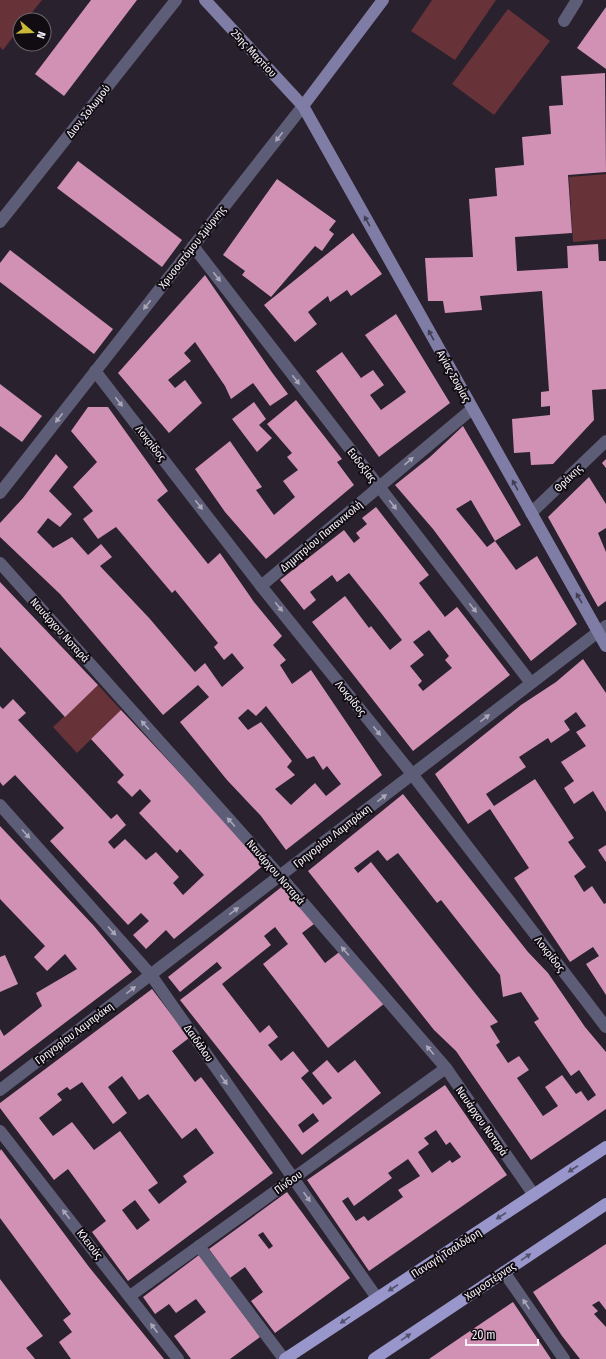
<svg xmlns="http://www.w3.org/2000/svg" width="606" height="1359" font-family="'Fira Sans Condensed',sans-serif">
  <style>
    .green { fill: #673238 }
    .building { fill: #d091b5; fill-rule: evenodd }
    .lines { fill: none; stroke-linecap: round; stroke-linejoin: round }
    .street { stroke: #5e5d77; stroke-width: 12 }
    .secondary { stroke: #7f7da6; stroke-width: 12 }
    .primary { stroke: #9896ca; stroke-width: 12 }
    .oneway { fill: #aaa7b8 }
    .oneway2 { fill: #423f54 }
    .oneway3 { fill: #54516e }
    .labels { text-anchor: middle; stroke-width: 4; stroke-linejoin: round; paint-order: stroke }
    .street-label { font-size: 11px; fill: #f7f1fa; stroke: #100c11 }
  </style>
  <rect width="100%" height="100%" fill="#29212d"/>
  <g class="green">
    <polygon points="0,0 42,0 26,20 20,20 20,28 3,50 0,47"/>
    <polygon points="432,0 496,0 455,60 411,31"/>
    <polygon points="508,9 550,41 494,115 452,84"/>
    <polygon points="606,174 606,239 573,242 569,177"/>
    <polygon points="98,685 121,710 77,753 53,727"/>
  </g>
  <g class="building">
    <polygon points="91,0 137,0 64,96 35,74"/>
    <polygon points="606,7 606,69 577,48"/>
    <polygon points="605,73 606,172 568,175 572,233 515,237 517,271 568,268 567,246 598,244 599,261 606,261 606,389 592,390 594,420 553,464 531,465 530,452 514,453 512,419 550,415 550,406 541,407 541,392 549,391 542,291 480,296 482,310 445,313 443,301 428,301 425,258 473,257 469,199 497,196 495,168 524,165 522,137 551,134 549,106 563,105 561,76"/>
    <polygon points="78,161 182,240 162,267 57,188"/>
    <polygon points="277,179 336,221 329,230 334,234 322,251 315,246 271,297 242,275 245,271 223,255"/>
    <polygon points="353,233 382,274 351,296 347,290 330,302 328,296 308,312 317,324 295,342 264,305"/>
    <polygon points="10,250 113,329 94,354 0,282 0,263"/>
    <polygon points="205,275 271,371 288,394 270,406 253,383 231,399 225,386 195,342 184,353 191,361 168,380 175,388 185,380 202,403 169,433 118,373"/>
    <polygon points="396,314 450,403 379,457 316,371 342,352 361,378 373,370 384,385 370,395 381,410 406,392 365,335"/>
    <polygon points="0,384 42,416 22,442 0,426"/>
    <polygon points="296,400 342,459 337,462 354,485 266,559 225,512 195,469 230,441 262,487 256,490 274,515 295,497 283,481 298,470 287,457 292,453 267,424"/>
    <polygon points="254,402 266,419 259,425 272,438 257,452 232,419"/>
    <path d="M88,407H108L168,491L157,500L208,564L220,553L254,602L282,636L273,645L286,660L280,665L292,684L311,670L382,775L286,850L261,816L227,780L180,722L209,697L198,685L163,715L60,594L0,537V523L23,498L56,454L68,467L49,491L72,514L60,527L48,518L37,532L53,548L72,537L88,555L101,544L112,557L100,566L150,619L195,672L205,663L222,687L244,668L232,653L224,660L214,647L218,643L175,590L172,593L116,527L98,539L83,519L93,511L73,487L97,462L71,431ZM266,706L307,759L314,756L323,770L327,766L341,784L326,796L315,783L291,805L275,789L295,775L287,767L292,761L261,722L248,730L238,718L248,709L256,716Z"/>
    <polygon points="463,426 521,525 495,541 471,500 456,509 487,547 495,541 516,570 537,556 577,624 531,661 433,529 395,485 430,457"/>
    <polygon points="606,459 606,468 602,463"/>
    <polygon points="589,477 606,504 606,528 598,533 606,552 606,601 598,607 548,517"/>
    <path d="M376,507L429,575L419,583L445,617L457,607L510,675L413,751L312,622L345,596L369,628L371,626L390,650L402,640L381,613L349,573L337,582L332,575L310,592L316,600L304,610L280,580L344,530L354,543L360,538L356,533L367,524L362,518ZM429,630L449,656L445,660L452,668L423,691L418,685L422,681L410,666L424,655L413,642Z"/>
    <polygon points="0,582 98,685 65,717 0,647"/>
    <polygon points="583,659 606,693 606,812 593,791 574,804 564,788 574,781 561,762 586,746 576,732 586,726 576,712 564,721 570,730 551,743 548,738 519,757 526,767 486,794 494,806 535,779 574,838 568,842 586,867 574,876 584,892 592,886 604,904 606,903 606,995 586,964 599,956 593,947 570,962 514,878 529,868 490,809 468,824 435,774 521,705 556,682"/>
    <polygon points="13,699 26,713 18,720 111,819 117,814 126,825 108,842 114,849 125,839 146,860 156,852 179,877 173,883 183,895 204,875 180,849 177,853 139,813 151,801 140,789 132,797 117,782 124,775 91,739 121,710 265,864 174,939 166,930 146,949 133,935 149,921 141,913 128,925 50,841 64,828 15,775 3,786 0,782 0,706 3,709"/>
    <path d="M403,794L528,952L548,973L585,1027L606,1052V1109L531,1160L456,1051L434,1030L308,871ZM378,850L387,861L398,853L437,903L441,900L500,975L503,997L521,992L539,1019L534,1022L571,1076L579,1070L596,1095L588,1101L581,1091L576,1094L562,1075L545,1087L558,1106L543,1116L517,1078L529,1070L519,1056L508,1063L496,1045L500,1042L490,1026L498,1022L371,862L358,873L354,868Z"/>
    <polygon points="0,826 94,926 132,972 0,1072 0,1029 4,1036 42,1006 36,993 77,969 65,954 47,971 34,957 45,946 0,899"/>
    <polygon points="606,845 606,862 598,850"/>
    <path d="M284,885L314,924L302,933L325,963L342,950L385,1003L328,1048L263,964L288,944L275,927L264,936L271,945L222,984L260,1033L269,1025L278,1037L268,1045L281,1061L293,1051L309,1071L301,1078L323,1105L332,1098L312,1073L327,1060L338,1073L355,1060L381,1093L302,1155L180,1000L222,968L217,962L180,992L168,977ZM313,1113L319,1121L303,1133L298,1125Z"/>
    <polygon points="5,955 18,984 0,992 0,957"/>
    <path d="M152,989L189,1038L172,1051L195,1082L201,1077L273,1173L128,1281L92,1232L106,1221L68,1169L54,1180L0,1108V1103ZM122,1076L139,1100L148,1094L182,1139L196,1128L214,1153L183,1176L187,1182L159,1204L148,1190L158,1183L120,1131L94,1150L72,1122L53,1136L39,1118L62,1100L57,1094L67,1087L70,1090L82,1082L113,1124L127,1113L108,1087ZM135,1200L150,1220L137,1230L122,1210Z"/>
    <path d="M445,1085L507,1175L369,1271L307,1180ZM436,1130L446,1145L450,1142L461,1157L452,1163L450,1160L432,1173L418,1152L429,1144L424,1138ZM408,1159L420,1176L398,1190L403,1197L368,1221L364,1216L356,1221L342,1201L348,1197L354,1206L392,1178L388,1173Z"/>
    <polygon points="1,1149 89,1267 164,1359 71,1359 59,1342 72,1332 63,1320 71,1314 0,1218 0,1151"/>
    <path d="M287,1192L350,1278L275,1333L251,1301L263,1292L245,1267L230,1278L209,1249ZM263,1232L273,1246L269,1249L258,1235Z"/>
    <polygon points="606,1244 606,1310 599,1301 592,1305 598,1311 594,1314 606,1327 606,1359 580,1359 562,1336 533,1292"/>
    <polygon points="199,1255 260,1337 230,1359 191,1359 174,1336 206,1312 196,1299 176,1313 169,1304 155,1314 143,1297"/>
    <polygon points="0,1279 43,1336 26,1348 35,1359 0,1359"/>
    <polygon points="513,1302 551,1359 429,1359 467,1333"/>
  </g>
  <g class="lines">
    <g class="street">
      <polyline points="564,21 577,0"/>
      <polyline points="0,222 176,0"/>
      <polyline points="193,246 531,683"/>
      <polyline points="95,371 261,586 412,774 606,1027"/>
      <polyline points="0,493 303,106"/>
      <polyline points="531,513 606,441"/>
      <polyline points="0,563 280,876 446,1068 534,1195"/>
      <polyline points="261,586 472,409"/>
      <polyline points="0,805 151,975 377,1298"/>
      <polyline points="0,1090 606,626"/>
      <polyline points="0,1131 178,1359"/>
      <polyline points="199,1246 284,1359"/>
      <polyline points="504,1272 564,1359"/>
      <polyline points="130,1296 446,1068"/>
    </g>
    <g class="secondary">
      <polyline points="205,0 303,106 606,646"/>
      <polyline points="303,106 383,0"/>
    </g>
    <g class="primary">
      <polyline points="285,1359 606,1147"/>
      <polyline points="374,1359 606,1204"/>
    </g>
  </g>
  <defs><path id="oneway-solid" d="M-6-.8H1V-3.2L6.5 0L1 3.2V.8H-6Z"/></defs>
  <g class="oneway">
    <use href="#oneway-solid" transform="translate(279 137) rotate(128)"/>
    <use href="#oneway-solid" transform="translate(217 277) rotate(52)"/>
    <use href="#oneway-solid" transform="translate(147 305) rotate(128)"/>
    <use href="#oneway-solid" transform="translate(296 380) rotate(52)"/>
    <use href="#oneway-solid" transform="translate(119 402) rotate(52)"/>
    <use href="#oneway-solid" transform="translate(59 418) rotate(128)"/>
    <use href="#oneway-solid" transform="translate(409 461) rotate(-40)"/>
    <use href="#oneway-solid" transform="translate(199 505) rotate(52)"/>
    <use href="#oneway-solid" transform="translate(393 505) rotate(52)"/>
    <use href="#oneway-solid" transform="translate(279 607) rotate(51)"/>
    <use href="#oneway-solid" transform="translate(473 608) rotate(52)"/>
    <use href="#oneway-solid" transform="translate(485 718) rotate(-38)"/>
    <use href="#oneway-solid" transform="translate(145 725) rotate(-132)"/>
    <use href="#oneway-solid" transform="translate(377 731) rotate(51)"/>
    <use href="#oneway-solid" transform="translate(382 798) rotate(-38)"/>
    <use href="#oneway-solid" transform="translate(231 822) rotate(-132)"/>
    <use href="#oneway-solid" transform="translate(26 834) rotate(48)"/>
    <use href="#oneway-solid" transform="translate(234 911) rotate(-37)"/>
    <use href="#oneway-solid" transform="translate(112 931) rotate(48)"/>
    <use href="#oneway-solid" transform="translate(345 951) rotate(-131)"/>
    <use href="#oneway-solid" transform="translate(131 990) rotate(-38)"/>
    <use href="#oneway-solid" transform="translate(430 1050) rotate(-131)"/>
    <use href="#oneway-solid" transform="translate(224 1080) rotate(55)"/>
    <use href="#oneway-solid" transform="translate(307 1197) rotate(55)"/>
    <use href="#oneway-solid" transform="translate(66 1214) rotate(-128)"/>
    <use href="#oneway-solid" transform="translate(526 1304) rotate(-124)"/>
    <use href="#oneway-solid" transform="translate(154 1328) rotate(-127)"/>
  </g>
  <g class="oneway2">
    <use href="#oneway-solid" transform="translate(367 221) rotate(-119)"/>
    <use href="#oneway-solid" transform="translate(431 335) rotate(-119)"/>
    <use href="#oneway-solid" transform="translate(515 485) rotate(-119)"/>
    <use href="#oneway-solid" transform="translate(579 598) rotate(-120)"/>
  </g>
  <g class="oneway3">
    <use href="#oneway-solid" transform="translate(573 1169) rotate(147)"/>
    <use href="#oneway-solid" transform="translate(501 1216) rotate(147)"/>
    <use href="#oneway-solid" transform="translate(526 1257) rotate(-34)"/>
    <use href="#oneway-solid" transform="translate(393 1288) rotate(147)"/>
    <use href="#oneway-solid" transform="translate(345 1320) rotate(146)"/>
    <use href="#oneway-solid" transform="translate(406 1337) rotate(-34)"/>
  </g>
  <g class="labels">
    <g class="street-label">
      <text transform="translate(254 53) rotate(47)" y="4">25ης Μαρτίου</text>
      <text transform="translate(88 111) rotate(-52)" y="4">Διον. Σολωμού</text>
      <text transform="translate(192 247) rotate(-52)" y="4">Χρυσοστόμου Σμύρνης</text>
      <text transform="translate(454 376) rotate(61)" y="4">Αγίας Σοφίας</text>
      <text transform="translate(151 443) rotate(52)" y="4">Λοκρίδος</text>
      <text transform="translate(362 465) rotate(52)" y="4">Ευδοξίας</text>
      <text transform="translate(568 478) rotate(-44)" y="4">Θράκης</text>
      <text transform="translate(321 536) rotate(-40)" y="4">Δημητρίου Παπανικολή</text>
      <text transform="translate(60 630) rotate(48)" y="4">Ναυάρχου Νοταρά</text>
      <text transform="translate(351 698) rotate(51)" y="4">Λοκρίδος</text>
      <text transform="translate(332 836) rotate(-38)" y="4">Γρηγορίου Λαμπράκη</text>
      <text transform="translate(276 872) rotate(49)" y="4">Ναυάρχου Νοταρά</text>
      <text transform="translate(550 954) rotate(52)" y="4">Λοκρίδος</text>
      <text transform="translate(74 1033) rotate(-37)" y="4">Γρηγορίου Λαμπράκη</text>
      <text transform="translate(199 1043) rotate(55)" y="4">Δαιδάλου</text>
      <text transform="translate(482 1121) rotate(55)" y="4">Ναυάρχου Νοταρά</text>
      <text transform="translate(288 1182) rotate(-36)" y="4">Πίνδου</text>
      <text transform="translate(90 1244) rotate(52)" y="4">Κλειούς</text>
      <text transform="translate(446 1253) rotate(-33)" y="4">Παναγή Τσαλδάρη</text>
      <text transform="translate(490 1281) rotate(-34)" y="4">Χαμοστέρνας</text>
    </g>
  </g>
  <g transform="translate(32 32) rotate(109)"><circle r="19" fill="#100c11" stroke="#6c686e"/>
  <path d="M0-3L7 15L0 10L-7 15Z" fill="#cbba39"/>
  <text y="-6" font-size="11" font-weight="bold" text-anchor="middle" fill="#f7f1fa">N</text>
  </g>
  <path d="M466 1339v6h72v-6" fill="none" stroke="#f7f1fa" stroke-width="2"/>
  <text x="472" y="1339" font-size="12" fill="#f7f1fa" stroke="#100c11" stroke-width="3" paint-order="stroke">20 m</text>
</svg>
